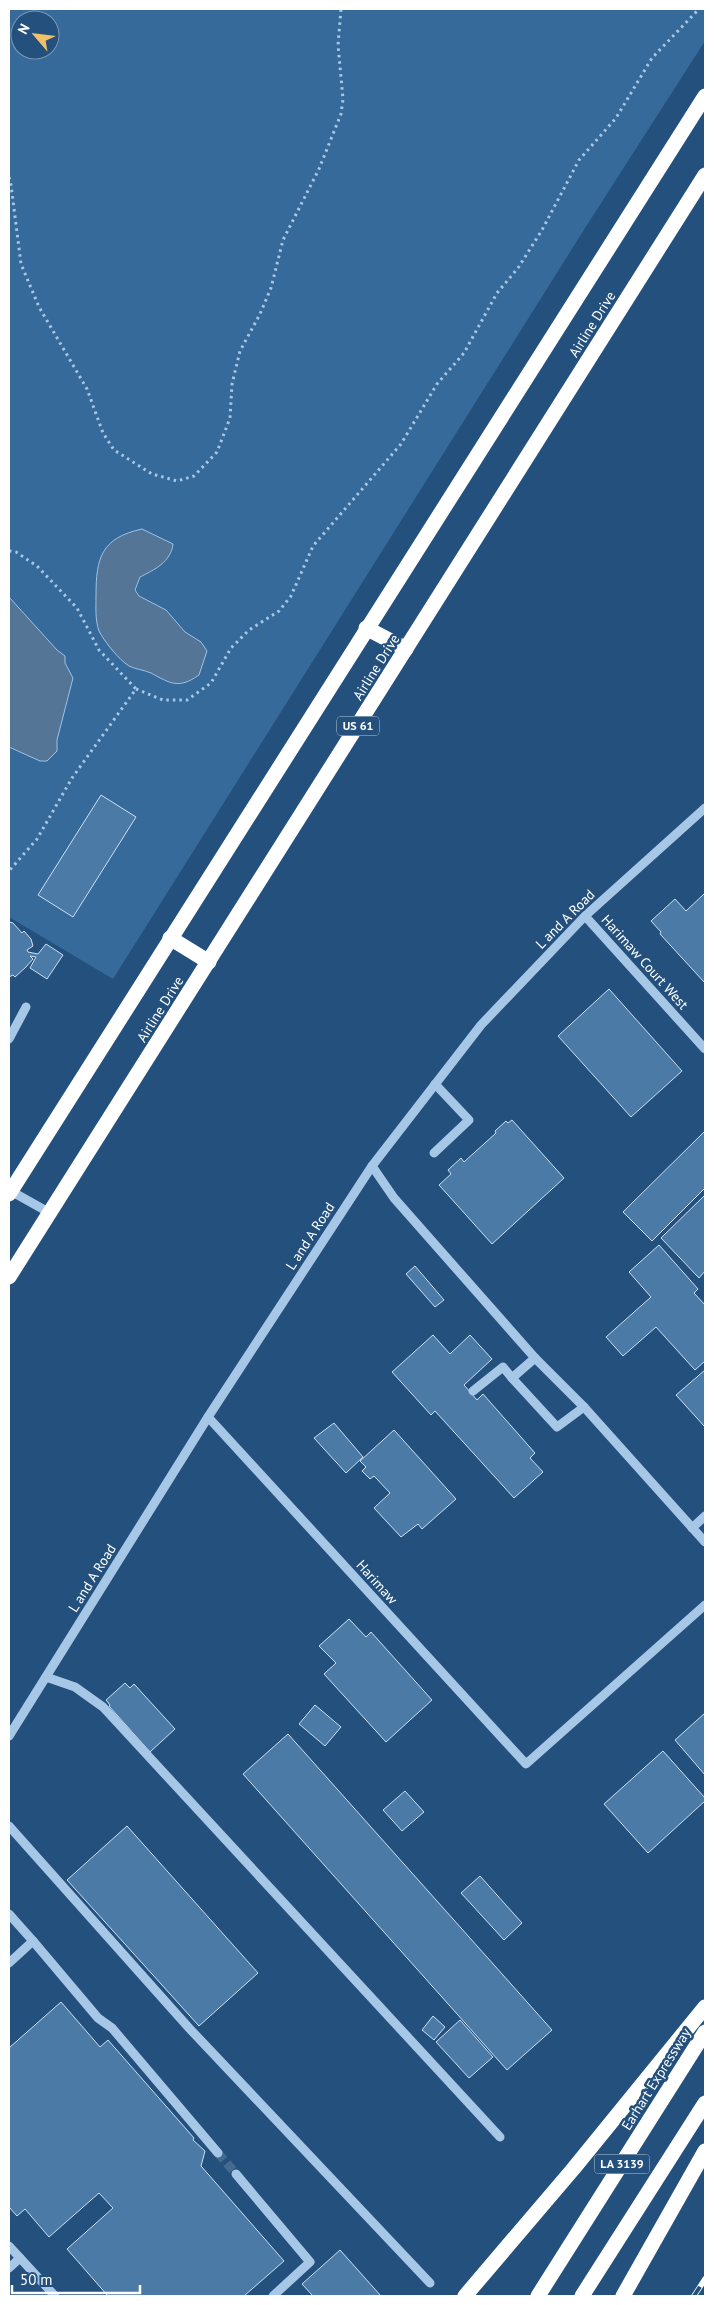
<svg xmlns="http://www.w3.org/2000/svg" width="714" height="2305" font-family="'PT Sans',sans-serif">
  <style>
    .green { fill: #366a9b; fill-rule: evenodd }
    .water { fill: #557596; stroke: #9bc3e7 }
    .building { fill: #4b7aa6; stroke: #cbe0f5 }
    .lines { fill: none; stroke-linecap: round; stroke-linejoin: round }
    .minor-tunnel { stroke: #446a90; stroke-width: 9; stroke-dasharray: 9 4.5; stroke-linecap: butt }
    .path { stroke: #a7c7e6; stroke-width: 3; stroke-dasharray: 2.5 4; stroke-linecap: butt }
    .minor { stroke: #a7c7e6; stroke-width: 9 }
    .highway { stroke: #fff; stroke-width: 15 }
    .rail-casing { stroke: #fff; stroke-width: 5.5 }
    .rail { stroke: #23507d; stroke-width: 4; stroke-dasharray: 11; stroke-linecap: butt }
    .labels { text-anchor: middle; stroke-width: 5; stroke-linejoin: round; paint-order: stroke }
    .shield { fill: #23507d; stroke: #bdcad8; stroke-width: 1 }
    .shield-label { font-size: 12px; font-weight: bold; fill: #fff }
    .street-label { font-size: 14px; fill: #fff; stroke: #23507d }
  </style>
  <rect width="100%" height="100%" fill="#23507d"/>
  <path class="green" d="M9,9H705V41L587,225L113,979L9,917ZM20,20H50V50H20Z"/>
  <g class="water">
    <path d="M142,529L173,544C171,562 154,570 140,577L135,590L139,596L166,610L185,632L201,642L207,651L199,675C179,689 171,684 151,673C144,670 135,669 129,666C119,660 104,641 99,631C95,620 96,607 96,596C96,558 101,538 142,529Z"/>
    <polygon points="9,597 57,650 65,656 65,663 73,678 57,740 57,751 47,761 40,761 9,747"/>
  </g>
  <g class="building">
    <polygon points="101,795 136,817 73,917 38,895"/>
    <polygon points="705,893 705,983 660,934 661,932 651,921 675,899 686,911"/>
    <polygon points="9,922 13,923 22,933 24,931 31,939 33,946 27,950 28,952 38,954 46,944 63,955 47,979 30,968 36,957 30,956 33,959 26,967 15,977 13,975 9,977"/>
    <polygon points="609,989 682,1071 631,1117 558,1036"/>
    <polygon points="512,1120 564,1178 492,1244 439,1185 451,1174 448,1170 461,1158 464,1162 496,1133 495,1131 506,1121 508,1123"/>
    <polygon points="705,1131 705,1188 652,1241 623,1212"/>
    <polygon points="705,1195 705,1271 699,1278 661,1238"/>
    <polygon points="659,1245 698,1289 694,1293 705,1305 705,1361 695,1370 656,1327 623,1356 606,1337 651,1297 629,1272"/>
    <polygon points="415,1266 444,1300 435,1307 406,1274"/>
    <polygon points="433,1335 450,1354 470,1335 492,1359 464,1385 477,1400 483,1394 535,1453 530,1458 543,1472 514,1498 435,1411 431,1415 392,1372"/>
    <polygon points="705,1370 705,1427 676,1395"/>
    <polygon points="334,1423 363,1457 346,1473 314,1438"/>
    <polygon points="394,1430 456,1499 422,1529 418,1524 401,1537 374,1508 390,1493 374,1476 370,1479 362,1471 366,1467 360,1461"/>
    <polygon points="349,1619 366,1637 371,1632 432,1700 386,1742 324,1674 336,1663 319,1646"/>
    <polygon points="125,1683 130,1688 134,1684 175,1729 150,1752 109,1706 110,1705 106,1700"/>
    <polygon points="315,1705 341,1727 325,1746 299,1724"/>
    <polygon points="705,1713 705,1775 675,1740"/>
    <polygon points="288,1734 552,2030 507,2070 243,1774"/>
    <polygon points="663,1751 705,1798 705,1801 648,1853 604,1804"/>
    <polygon points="405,1791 424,1812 402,1831 383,1810"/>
    <polygon points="127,1826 258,1973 199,2026 67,1880"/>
    <polygon points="480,1876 522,1923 504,1940 461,1893"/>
    <polygon points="61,2002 100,2047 108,2040 194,2138 193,2140 205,2151 201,2166 284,2261 244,2296 108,2296 67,2249 113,2208 99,2193 49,2237 25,2209 17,2216 9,2207 9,2048"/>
    <polygon points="433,2016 445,2027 434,2040 422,2030"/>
    <polygon points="460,2020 493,2057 469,2078 436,2042"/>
    <polygon points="340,2250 381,2296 313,2296 302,2284"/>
  </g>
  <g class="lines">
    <polyline class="minor-tunnel" points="218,2153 236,2174"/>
    <g class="path">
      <polyline points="9,177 11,185 21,264 39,307 87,389 103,433 114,450 152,474 177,481 194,476 217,452 230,418 232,384 240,351 260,314 271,288 283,240 319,169 341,114 343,99 338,45 341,9"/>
      <polyline points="9,551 16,552 37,566 77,608 99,650 136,689 72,778 37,839 9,871"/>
      <polyline points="136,689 163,700 187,700 211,683 231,648 249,630 279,611 291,596 313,546 401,444 437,384 464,353 497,293 518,268 542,230 579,160 616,118 652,58 699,9"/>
    </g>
    <g class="minor">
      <polyline points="585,916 705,1049"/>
      <polyline points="9,1039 26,1007"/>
      <polyline points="434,1153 469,1120 435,1084"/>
      <polyline points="372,1166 394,1198 535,1358 584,1407 705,1542"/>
      <polyline points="9,1190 50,1213"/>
      <polyline points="535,1358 512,1378 557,1427 584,1407"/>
      <polyline points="473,1391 503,1367 512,1378"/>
      <polyline points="208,1417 526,1764 705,1605"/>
      <polyline points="692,1528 705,1516"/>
      <polyline points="46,1677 75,1687 103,1707 500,2137"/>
      <polyline points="9,1736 208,1417 372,1166 481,1025 585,916 705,808"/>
      <polyline points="9,1826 189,2028 430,2283"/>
      <polyline points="9,1914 33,1941 9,1963"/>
      <polyline points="33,1941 98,2018 112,2028 218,2153"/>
      <polyline points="236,2174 310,2262 273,2296"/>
      <polyline points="9,2246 55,2296"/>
      <polyline points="9,2268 20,2258"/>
    </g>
    <g class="highway">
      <polyline points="366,628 406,649"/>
      <polyline points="170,938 209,962"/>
      <polyline points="9,1194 705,96"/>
      <polyline points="9,1277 705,175"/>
      <polyline points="465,2296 574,2168 705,2007"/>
      <polyline points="538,2296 705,2032"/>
      <polyline points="582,2296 705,2103"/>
      <polyline points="623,2296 705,2151"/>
    </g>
    <defs>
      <polyline id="rail" points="694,2296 705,2279"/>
    </defs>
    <use href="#rail" class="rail-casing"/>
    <use href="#rail" class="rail"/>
  </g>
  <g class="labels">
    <g class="shield">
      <rect x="337" y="716.5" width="42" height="19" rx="4"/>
      <rect x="594.5" y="2154.5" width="55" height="19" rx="4"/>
    </g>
    <g class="shield-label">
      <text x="358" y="730">US 61</text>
      <text x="622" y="2168">LA 3139</text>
    </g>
    <g class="street-label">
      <text transform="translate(592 324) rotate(-58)" y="5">Airline Drive</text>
      <text transform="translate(376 667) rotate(-58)" y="5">Airline Drive</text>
      <text transform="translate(565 919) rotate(-45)" y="5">L and A Road</text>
      <text transform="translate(645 962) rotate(48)" y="5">Harimaw Court West</text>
      <text transform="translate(160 1009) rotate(-58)" y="5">Airline Drive</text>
      <text transform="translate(310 1236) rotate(-57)" y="5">L and A Road</text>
      <text transform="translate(92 1578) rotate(-58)" y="5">L and A Road</text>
      <text transform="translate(377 1582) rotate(48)" y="5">Harimaw</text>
      <text transform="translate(656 2079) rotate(-58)" y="5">Earhart Expressway</text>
    </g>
  </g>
  <rect width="714" height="2305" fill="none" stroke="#ffffff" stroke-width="20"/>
  <g transform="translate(35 35) rotate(298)"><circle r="24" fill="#23507d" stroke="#7b96b1"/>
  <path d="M0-4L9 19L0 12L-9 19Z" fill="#f1c16a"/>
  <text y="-8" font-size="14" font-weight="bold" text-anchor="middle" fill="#ffffff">N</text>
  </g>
  <path d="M12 2285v8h128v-8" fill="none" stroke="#ffffff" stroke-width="2.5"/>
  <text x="20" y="2285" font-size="15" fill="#ffffff" stroke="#23507d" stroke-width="4" paint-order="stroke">50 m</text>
</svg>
